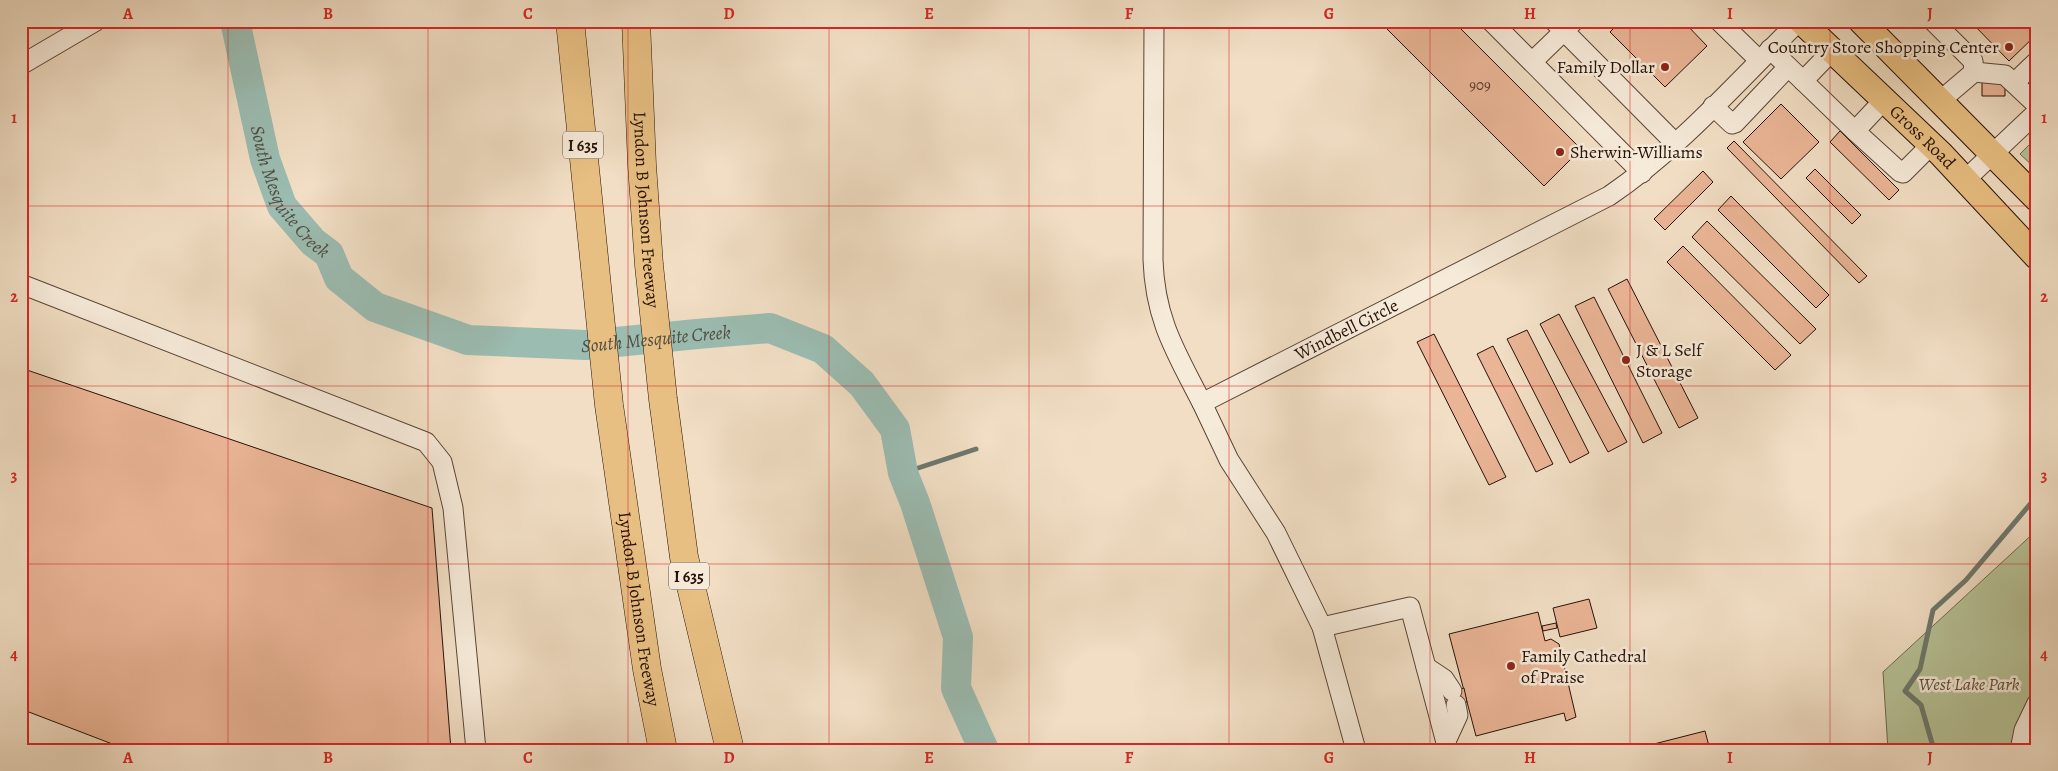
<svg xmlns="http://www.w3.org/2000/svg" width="2058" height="771" font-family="Alegreya,serif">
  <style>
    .green { fill: #b6c297; stroke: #6e6a4f }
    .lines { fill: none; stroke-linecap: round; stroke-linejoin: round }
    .stream { stroke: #6d786d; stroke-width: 5 }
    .river { stroke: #9bbcb1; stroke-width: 30 }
    .building { fill: #eab596; stroke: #271107 }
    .minor-casing { stroke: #5a4436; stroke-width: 21 }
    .major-casing { stroke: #271107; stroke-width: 27 }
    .highway-casing { stroke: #271107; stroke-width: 29 }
    .minor { stroke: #f6ead9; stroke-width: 19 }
    .major { stroke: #e8bf82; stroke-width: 25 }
    .highway { stroke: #e8bf82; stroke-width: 28 }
    .grid { fill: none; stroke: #d62828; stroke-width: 1; stroke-opacity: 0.55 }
    .poi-dot { fill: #8f2418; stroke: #f6ead9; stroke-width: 2 }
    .labels { text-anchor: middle; stroke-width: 5; stroke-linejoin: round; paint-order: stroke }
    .number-label { font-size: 15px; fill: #583a2b }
    .shield { fill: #f6ead9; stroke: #655246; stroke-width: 1 }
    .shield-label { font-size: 16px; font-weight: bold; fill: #271107 }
    .poi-label { font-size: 18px; fill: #271107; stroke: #f6ead9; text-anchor: start }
    .street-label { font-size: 18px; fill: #271107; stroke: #f6ead9 }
    .park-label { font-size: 18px; font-style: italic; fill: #594f39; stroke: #f6ead9 }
    .water-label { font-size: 19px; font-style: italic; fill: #504d42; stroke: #f6ead9 }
    .neatline { fill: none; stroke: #d62828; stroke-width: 2 }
    .grid-label { font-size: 16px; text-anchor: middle; font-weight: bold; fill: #d62828 }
  </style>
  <rect width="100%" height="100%" fill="#f1dec4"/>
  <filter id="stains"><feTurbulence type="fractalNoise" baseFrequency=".004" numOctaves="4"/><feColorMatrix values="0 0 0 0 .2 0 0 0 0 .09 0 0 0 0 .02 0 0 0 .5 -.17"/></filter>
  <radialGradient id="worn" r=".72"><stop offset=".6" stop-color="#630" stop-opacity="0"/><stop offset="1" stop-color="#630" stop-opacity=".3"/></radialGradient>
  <g class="green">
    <polygon points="2037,137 2037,170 2020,154"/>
    <polygon points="2037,530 2037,750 1888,750 1883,672"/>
  </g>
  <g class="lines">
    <g class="stream">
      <polyline points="903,473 976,449"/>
      <polyline points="1934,750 1921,705 1905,691 1920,669 1933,610 1966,580 2037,496"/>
    </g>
    <path class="river" id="s1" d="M235,21L265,159L282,206L313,242L329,254L339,278L375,307L468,340L586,345L697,334L770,328L823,349L862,384L895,429L903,473L915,503L958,637L956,688L984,750"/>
  </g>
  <g class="building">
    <polygon points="1379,21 1453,21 1581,149 1544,186"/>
    <polygon points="1621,21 1683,21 1707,46 1665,87 1610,32"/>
    <polygon points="1970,21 2037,21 2037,34 2009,61"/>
    <polygon points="1982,79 2005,80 2005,96 1982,96"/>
    <polygon points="1781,104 1819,142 1781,179 1743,142"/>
    <polygon points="1840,131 1899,190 1889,200 1830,142"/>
    <polygon points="1734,141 1867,276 1859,283 1727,148"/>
    <polygon points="1815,169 1861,215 1852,224 1806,178"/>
    <polygon points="1703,171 1713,182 1665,230 1654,219"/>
    <polygon points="1731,196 1829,295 1816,308 1718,210"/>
    <polygon points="1707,221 1816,329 1800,344 1692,237"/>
    <polygon points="1683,246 1791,355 1775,370 1667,262"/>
    <polygon points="1627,279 1698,418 1679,428 1608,289"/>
    <polygon points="1594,297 1662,433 1643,443 1575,306"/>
    <polygon points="1559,314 1627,442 1608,452 1540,324"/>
    <polygon points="1527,330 1589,453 1570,463 1507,339"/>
    <polygon points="1434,334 1506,477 1489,485 1417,342"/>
    <polygon points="1493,346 1553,464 1536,472 1477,354"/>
    <polygon points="21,368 432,508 451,750 128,750 21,709"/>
    <polygon points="1589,599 1597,628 1560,637 1553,608"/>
    <polygon points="1538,612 1545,641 1551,639 1559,644 1576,717 1566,721 1564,713 1476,736 1449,634"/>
    <polygon points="1556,623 1557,628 1543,631 1542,626"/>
    <polygon points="1464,688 1467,702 1446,708 1442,694"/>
    <polygon points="1705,731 1710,750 1652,750 1650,745"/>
  </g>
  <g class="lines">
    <defs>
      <g id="minor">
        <path id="s2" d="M1154,21L1153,260C1155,320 1176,352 1202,403L1609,196C1680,148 1738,81 1799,21"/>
        <polyline points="1491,21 1642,173"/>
        <polyline points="1574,21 1564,31 1675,143"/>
        <polyline points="1719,21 1759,60"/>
        <polyline points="1933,21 1973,61 1974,72"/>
        <polyline points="1770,49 1855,131"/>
        <polyline points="1532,62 1564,31 1554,21"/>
        <polyline points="21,65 96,21"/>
        <polyline points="1803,81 1832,51"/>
        <polyline points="2014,83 2037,61"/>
        <polyline points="1884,100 1855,131 1900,172 1903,173 1931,145"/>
        <polyline points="1940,101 1974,72 2005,75 2037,105"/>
        <polyline points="1713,106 1732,124 1735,123 1788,67"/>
        <polyline points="1965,180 2037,112"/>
        <polyline points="21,284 426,442 442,462 453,508 476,750"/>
        <polyline points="1202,403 1229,460 1276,533 1322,627 1356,750"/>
        <polyline points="1322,627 1410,607 1448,750"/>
        <polyline points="1426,667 1444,679 1452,691"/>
        <polyline points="1446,741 1458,715 1456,705"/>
        <polyline points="2020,750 2024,730 2037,703"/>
      </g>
      <g id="major">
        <path id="s3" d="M1801,21L1941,154L2037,257"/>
        <polyline points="1861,21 2037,199"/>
      </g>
      <g id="highway">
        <path id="s4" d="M570,21L609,405L647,669L663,750"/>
        <path id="s5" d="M636,21L642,165L649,265L663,399L684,557L730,750"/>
      </g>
    </defs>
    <use href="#minor" class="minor-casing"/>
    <use href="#major" class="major-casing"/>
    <use href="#highway" class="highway-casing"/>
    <use href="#minor" class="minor"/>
    <use href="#major" class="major"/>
    <use href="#highway" class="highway"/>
  </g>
  <path class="grid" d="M228,21V750M428,21V750M628,21V750M829,21V750M1029,21V750M1229,21V750M1430,21V750M1630,21V750M1830,21V750M21,206H2037M21,386H2037M21,564H2037"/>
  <g class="poi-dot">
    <circle cx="2009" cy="47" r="5"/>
    <circle cx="1665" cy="67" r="5"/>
    <circle cx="1560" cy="152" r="5"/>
    <circle cx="1626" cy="360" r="5"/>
    <circle cx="1511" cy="666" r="5"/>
  </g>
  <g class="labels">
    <g class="number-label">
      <text x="1480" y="90">909</text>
    </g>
    <g class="shield">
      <rect x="563" y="131.5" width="40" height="27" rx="4"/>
      <rect x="669" y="562.5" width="40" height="27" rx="4"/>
    </g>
    <g class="shield-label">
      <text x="583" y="151">I 635</text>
      <text x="689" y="582">I 635</text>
    </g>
    <g class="poi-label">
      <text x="1999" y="53" text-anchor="end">Country Store Shopping Center</text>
      <text x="1655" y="73" text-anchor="end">Family Dollar</text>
      <text x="1570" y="158">Sherwin-Williams</text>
      <text x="1636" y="356">J &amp; L Self<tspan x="1636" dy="21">Storage</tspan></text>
      <text x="1521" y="662">Family Cathedral<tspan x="1521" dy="21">of Praise</tspan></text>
    </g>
    <g class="street-label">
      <text dy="6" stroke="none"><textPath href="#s3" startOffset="168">Gross Road</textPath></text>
      <text dy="6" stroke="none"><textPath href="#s5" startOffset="189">Lyndon B Johnson Freeway</textPath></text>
      <text dy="6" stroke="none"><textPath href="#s2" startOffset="554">Windbell Circle</textPath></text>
      <text dy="6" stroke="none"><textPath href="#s4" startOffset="592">Lyndon B Johnson Freeway</textPath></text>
    </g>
    <g class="park-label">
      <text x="1969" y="690">West Lake Park</text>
    </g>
    <g class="water-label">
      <text dy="7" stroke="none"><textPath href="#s1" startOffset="182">South Mesquite Creek</textPath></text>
      <text dy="7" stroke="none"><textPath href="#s1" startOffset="618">South Mesquite Creek</textPath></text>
    </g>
  </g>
  <rect width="2058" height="771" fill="none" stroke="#f1dec4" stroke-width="55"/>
  <rect x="28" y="28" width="2002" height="716" class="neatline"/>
  <g class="grid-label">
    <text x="128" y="19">A</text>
    <text x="328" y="19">B</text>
    <text x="528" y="19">C</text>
    <text x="729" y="19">D</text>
    <text x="929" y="19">E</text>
    <text x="1129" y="19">F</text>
    <text x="1329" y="19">G</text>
    <text x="1530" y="19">H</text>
    <text x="1730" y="19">I</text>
    <text x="1930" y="19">J</text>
    <text x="14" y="123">1</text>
    <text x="2044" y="123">1</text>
    <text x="14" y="302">2</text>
    <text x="2044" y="302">2</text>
    <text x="14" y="481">3</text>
    <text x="2044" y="481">3</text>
    <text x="14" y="660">4</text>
    <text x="2044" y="660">4</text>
    <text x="128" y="763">A</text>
    <text x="328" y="763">B</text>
    <text x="528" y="763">C</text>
    <text x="729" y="763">D</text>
    <text x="929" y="763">E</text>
    <text x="1129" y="763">F</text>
    <text x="1329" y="763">G</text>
    <text x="1530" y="763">H</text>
    <text x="1730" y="763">I</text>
    <text x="1930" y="763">J</text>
  </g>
  <rect width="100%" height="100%" filter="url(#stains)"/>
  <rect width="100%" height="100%" fill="url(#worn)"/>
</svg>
